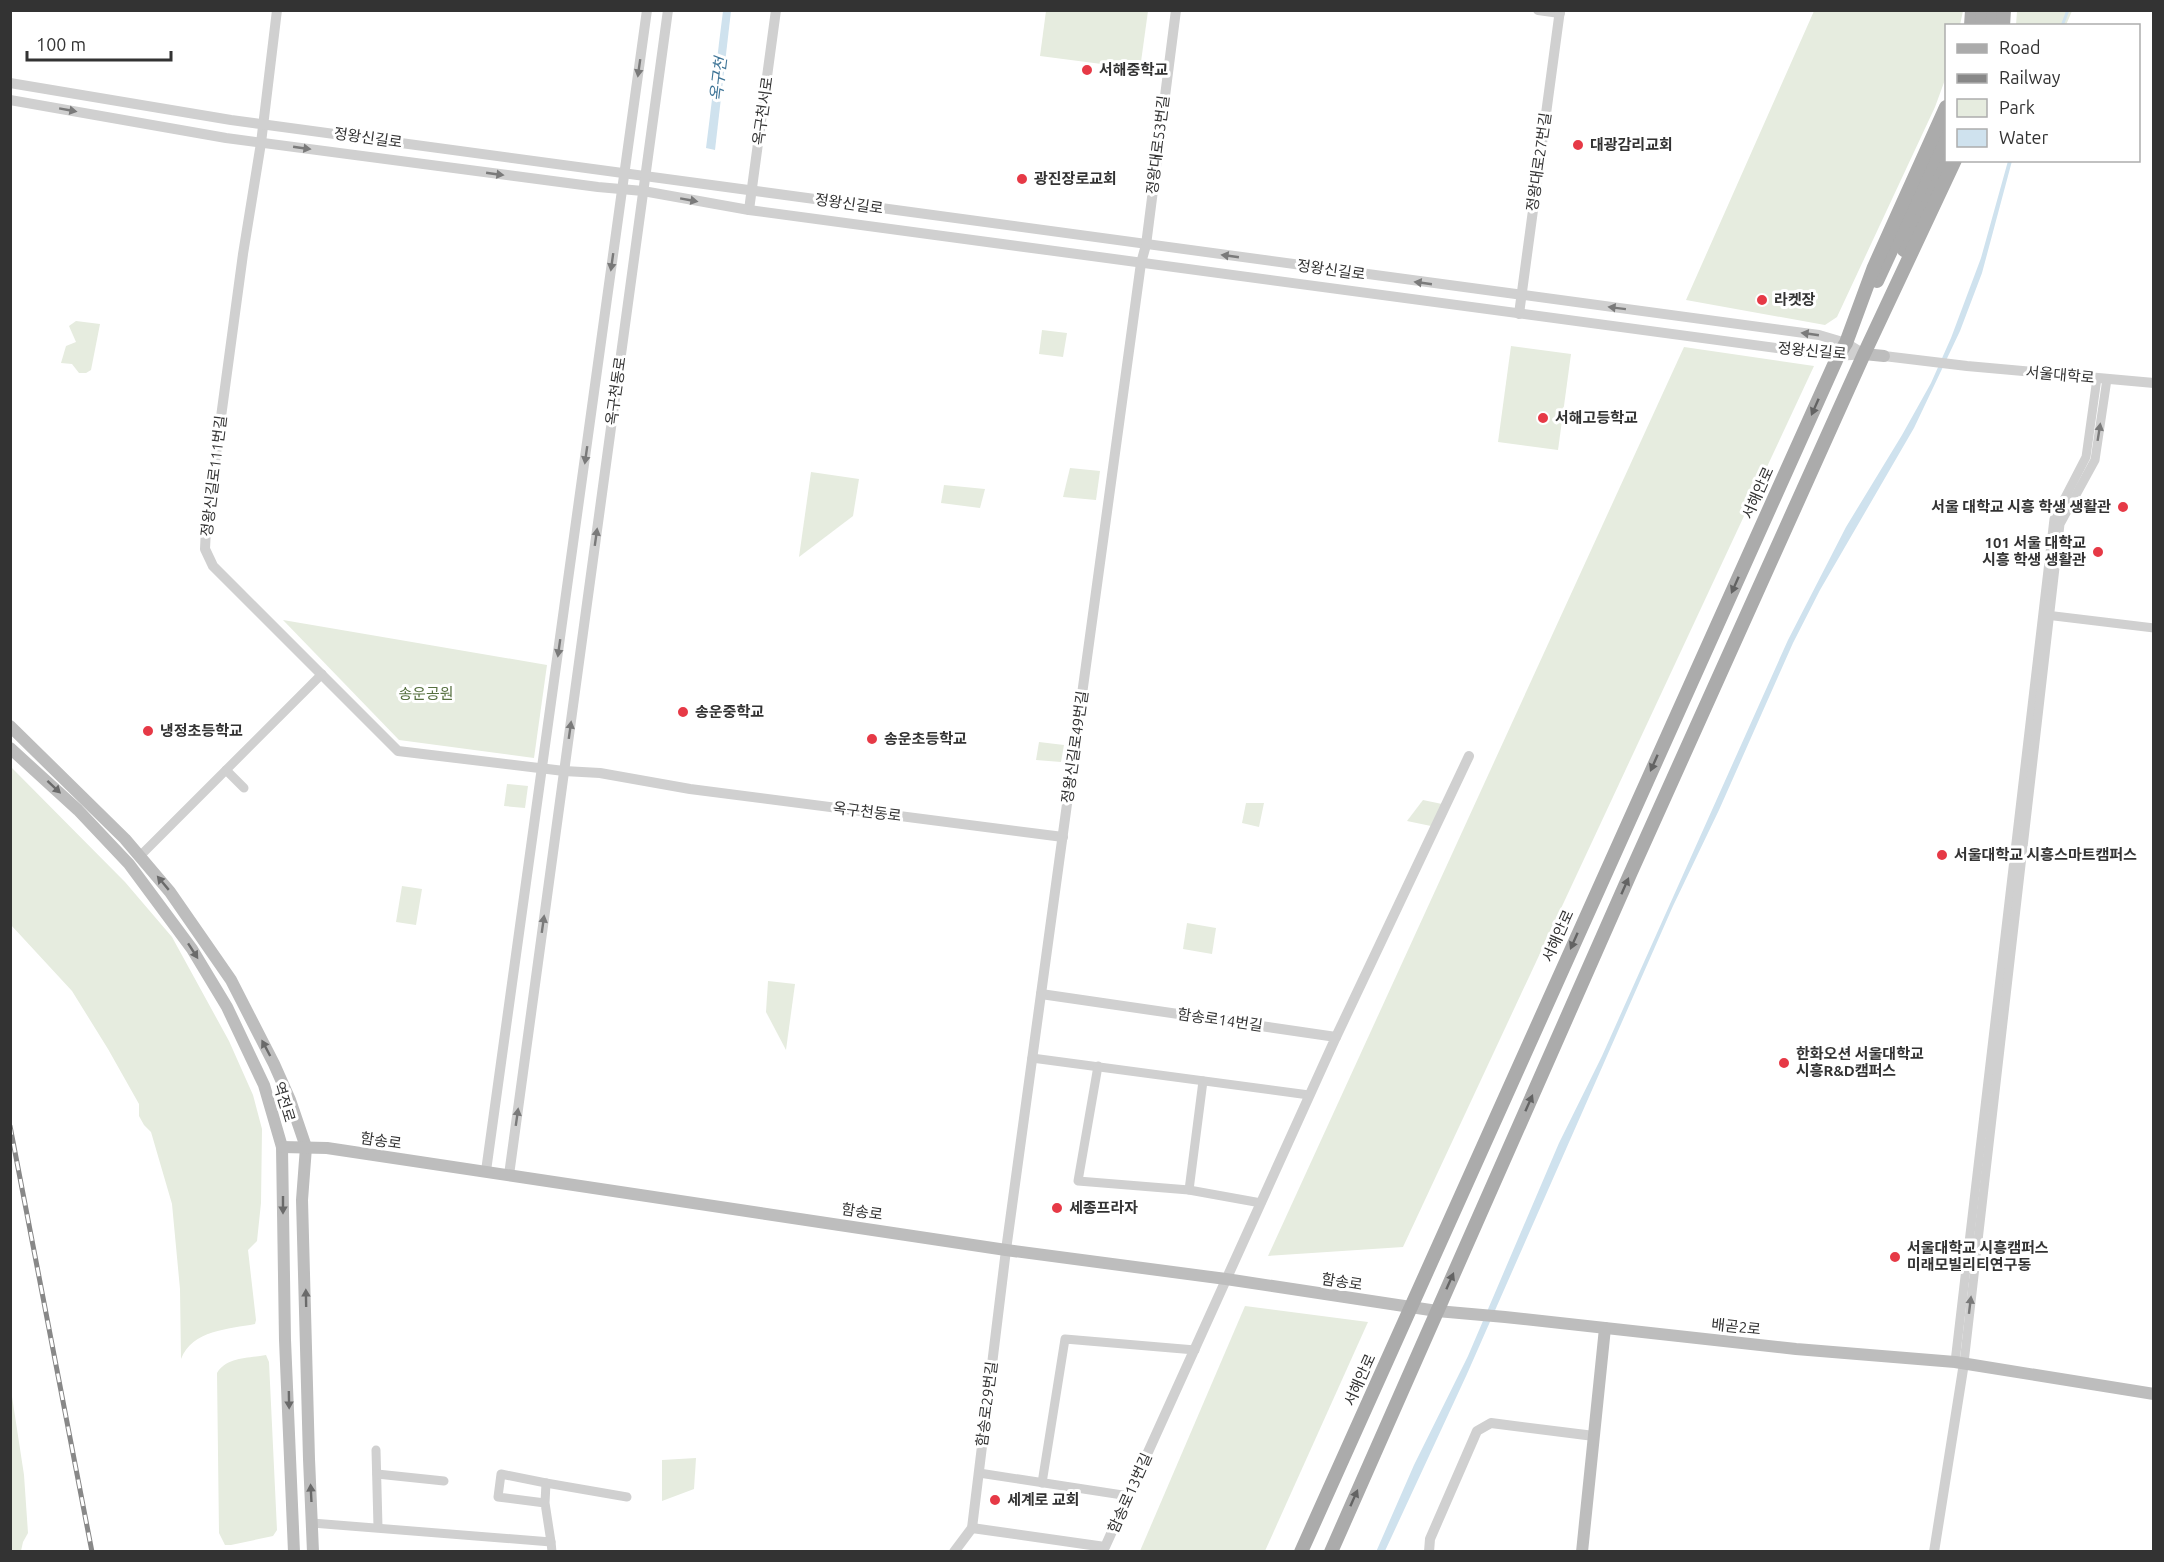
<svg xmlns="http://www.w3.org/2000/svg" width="2164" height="1562" font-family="Ubuntu,'Noto Sans KR',sans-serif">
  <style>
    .green { fill: #e6ecdf }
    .water { fill: #cfe2ee }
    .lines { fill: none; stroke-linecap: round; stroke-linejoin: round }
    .stream { stroke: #cfe2ee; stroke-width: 3 }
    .minor { stroke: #d0d0d0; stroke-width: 9 }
    .tertiary { stroke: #d0d0d0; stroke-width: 10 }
    .secondary { stroke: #bdbdbd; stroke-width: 12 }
    .primary { stroke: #ababab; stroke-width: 14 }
    .rail-casing { stroke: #888; stroke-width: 5 }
    .rail { stroke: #fff; stroke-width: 3; stroke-dasharray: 9; stroke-linecap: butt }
    .oneway { fill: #7a7a7a }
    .oneway2 { fill: #636363 }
    .oneway3 { fill: #6a6a6a }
    .poi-dot { fill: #e63946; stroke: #fff; stroke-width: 2 }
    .labels { text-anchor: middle; stroke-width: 6; stroke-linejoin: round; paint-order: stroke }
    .poi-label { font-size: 15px; font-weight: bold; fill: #333; stroke: #fff; text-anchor: start }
    .street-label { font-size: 15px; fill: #333; stroke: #fff }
    .park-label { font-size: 15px; fill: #56703f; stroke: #fff }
    .water-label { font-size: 16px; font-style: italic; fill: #3f7597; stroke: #fff }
  </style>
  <rect width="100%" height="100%" fill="#fff"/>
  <g class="green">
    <polygon points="1046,11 1148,11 1140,69 1040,56"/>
    <polygon points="1814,11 1963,11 1960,25 1946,26 1946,77 1935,107 1837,317 1825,325 1686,300"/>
    <polygon points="2017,11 2017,10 2072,11 2066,25 2016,25"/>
    <polygon points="76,321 100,324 91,370 86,373 79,373 72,364 61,363 66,346 76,342 69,326"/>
    <polygon points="1042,330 1067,333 1063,357 1039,354"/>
    <polygon points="1511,346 1571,354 1558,450 1498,442"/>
    <polygon points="1684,347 1814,366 1403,1247 1268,1256"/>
    <polygon points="1070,468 1100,471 1096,500 1063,497"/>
    <polygon points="811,472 859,479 853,516 799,557"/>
    <polygon points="944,485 985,489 980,508 941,503"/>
    <polygon points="283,620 547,665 534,758 399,740"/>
    <polygon points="1039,742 1064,745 1061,762 1036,760"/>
    <path d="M11,767L125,882L172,937L229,1041L253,1095L262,1129L261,1203L257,1241L248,1250L256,1320L255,1324C229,1329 192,1330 181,1359L180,1289L172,1204L151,1132L144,1125L139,1116V1104L108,1049L72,991L11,925Z"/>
    <polygon points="507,784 528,786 525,808 504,806"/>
    <polygon points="1423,800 1442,804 1431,826 1407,821"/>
    <polygon points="1246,803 1264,803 1259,827 1242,823"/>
    <polygon points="402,886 422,889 416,925 396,922"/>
    <polygon points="1187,923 1216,928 1212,954 1183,949"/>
    <polygon points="768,981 795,984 786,1050 766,1012"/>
    <polygon points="1245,1306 1368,1322 1265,1551 1140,1551"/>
    <path d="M266,1355L269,1362L277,1530L273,1536L231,1545H225L219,1533L217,1373C226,1357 249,1358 266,1355Z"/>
    <polygon points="11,1390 24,1475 28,1533 23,1542 21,1551 11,1551"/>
    <polygon points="696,1458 694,1489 662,1501 662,1460"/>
  </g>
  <g class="water">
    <polygon points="723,11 731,11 715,150 706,148"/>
    <polygon points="2008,161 2012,161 1982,273 1960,331 1914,428 1820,590 1793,643 1719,810 1673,906 1467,1374 1385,1551 1376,1552 1414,1465 1468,1356 1559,1143 1602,1056 1788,640 1846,527 1902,435 1931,383 1951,338 1981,258"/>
  </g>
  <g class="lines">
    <polyline class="stream" points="2062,26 2068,10"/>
    <g class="minor">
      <polyline points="2046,615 2154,628"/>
      <polyline points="226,770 244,788"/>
      <polyline points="140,856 322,674"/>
      <polyline points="1032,1058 1309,1095"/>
      <polyline points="1098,1066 1078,1181 1189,1190 1261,1203"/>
      <polyline points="1189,1190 1203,1081"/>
      <polyline points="1955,1362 2054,519 2086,457 2097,378"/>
      <polyline points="1964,1363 2060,524 2095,460 2107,379"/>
      <polyline points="376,1450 378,1527"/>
      <polyline points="979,1473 1129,1496"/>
      <polyline points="377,1474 444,1481"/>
      <polyline points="546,1483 627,1497"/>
      <polyline points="1042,1483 1065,1339 1195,1350"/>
      <polyline points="545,1503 546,1483 501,1474 498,1497 545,1503 551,1542"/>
      <polyline points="312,1523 551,1542 552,1552"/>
    </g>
    <g class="tertiary">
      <polyline points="277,10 261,143 243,254 206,528 205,549 213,566 398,751 564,771 600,773 690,789 1063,837"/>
      <polyline points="1538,10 1560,13"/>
      <polyline points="10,83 231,120 1819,335 1846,343 1864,354"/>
      <polyline points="10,100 226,138 598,187 643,191 749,210 1814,353 1838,356 1864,354"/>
      <polyline points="749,210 776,10"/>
      <polyline points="1519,314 1560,10"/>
      <polyline points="1884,356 1967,366 2154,383"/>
      <polyline points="1336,1037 1469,756"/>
      <polyline points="486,1171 647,10"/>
      <polyline points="509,1175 668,10"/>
      <polyline points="972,1528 1105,1547 1336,1037 1041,994"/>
      <polyline points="954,1552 972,1528 1006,1250 1141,263 1146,245 1176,10"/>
      <polyline points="1429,1552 1430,1539 1477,1431 1491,1423 1594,1436"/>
      <polyline points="1934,1552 1964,1363"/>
    </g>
    <g class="secondary">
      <polyline points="1864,354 1884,356"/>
      <polyline points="10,726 125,839 170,892 231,980 274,1064 290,1100 306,1147 302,1200 309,1459 313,1552"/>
      <polyline points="10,748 78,810 129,864 192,949 227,1007 264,1085 282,1147 285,1340 294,1552"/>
      <polyline points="282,1147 327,1148 1006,1250 1226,1279 1437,1311 1505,1317 1796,1349 1955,1362 2154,1394"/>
      <polyline points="1582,1552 1605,1328"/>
    </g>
    <g class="primary">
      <polyline points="1971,26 1972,10"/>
      <polyline points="1982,26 1983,10"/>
      <polyline points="1992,26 1994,10"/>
      <polyline points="2003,26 2004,10"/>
      <polyline points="1904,250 1946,157"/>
      <polyline points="1877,281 1946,132"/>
      <polyline points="1301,1552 1838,356 1846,343 1874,267 1946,107"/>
      <polyline points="1331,1552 1631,872 1864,354 1955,160"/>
    </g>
    <defs>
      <polyline id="rail" points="10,1126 92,1552"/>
    </defs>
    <use href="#rail" class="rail-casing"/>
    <use href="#rail" class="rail"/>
  </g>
  <defs><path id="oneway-solid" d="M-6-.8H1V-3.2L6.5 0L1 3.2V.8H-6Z" transform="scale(1.5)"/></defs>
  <g class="oneway">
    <use href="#oneway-solid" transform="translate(639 68) rotate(98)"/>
    <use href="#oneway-solid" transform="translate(68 110) rotate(10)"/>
    <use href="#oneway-solid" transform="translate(302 148) rotate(8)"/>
    <use href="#oneway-solid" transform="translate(495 174) rotate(8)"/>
    <use href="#oneway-solid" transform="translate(689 200) rotate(10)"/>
    <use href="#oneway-solid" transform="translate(1230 256) rotate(-172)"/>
    <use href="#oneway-solid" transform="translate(612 262) rotate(98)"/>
    <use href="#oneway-solid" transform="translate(1423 283) rotate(-172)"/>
    <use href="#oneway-solid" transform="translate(1617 308) rotate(-173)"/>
    <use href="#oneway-solid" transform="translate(1810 334) rotate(-172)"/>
    <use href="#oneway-solid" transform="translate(2099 432) rotate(-81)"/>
    <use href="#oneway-solid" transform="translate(586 455) rotate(98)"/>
    <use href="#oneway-solid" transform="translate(596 537) rotate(-82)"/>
    <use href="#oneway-solid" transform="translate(559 648) rotate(98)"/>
    <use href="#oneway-solid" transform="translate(570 730) rotate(-82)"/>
    <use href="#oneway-solid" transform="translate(543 924) rotate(-82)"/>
    <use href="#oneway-solid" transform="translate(517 1117) rotate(-82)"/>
    <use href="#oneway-solid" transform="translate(1970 1305) rotate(-83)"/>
  </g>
  <g class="oneway2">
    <use href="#oneway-solid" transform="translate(1815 407) rotate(114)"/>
    <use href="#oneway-solid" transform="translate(1735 585) rotate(114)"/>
    <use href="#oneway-solid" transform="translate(1654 763) rotate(114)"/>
    <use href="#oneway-solid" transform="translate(1625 886) rotate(-66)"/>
    <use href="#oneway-solid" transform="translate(1574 941) rotate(114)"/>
    <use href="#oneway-solid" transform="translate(1529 1103) rotate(-66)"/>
    <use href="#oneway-solid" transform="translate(1450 1281) rotate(-66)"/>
    <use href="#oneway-solid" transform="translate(1354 1498) rotate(-66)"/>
  </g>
  <g class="oneway3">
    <use href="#oneway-solid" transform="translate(54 787) rotate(43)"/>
    <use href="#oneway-solid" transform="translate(163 883) rotate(-130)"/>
    <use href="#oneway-solid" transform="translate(193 951) rotate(57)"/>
    <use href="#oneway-solid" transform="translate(266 1048) rotate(-118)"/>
    <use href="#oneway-solid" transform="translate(283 1205) rotate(90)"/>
    <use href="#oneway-solid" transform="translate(306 1298) rotate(-91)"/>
    <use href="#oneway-solid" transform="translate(289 1400) rotate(89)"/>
    <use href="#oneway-solid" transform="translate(311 1493) rotate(-93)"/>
  </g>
  <g class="poi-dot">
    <circle cx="1087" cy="70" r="6"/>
    <circle cx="1578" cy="145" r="6"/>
    <circle cx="1022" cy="179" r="6"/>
    <circle cx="1762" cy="300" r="6"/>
    <circle cx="1543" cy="418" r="6"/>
    <circle cx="2123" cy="507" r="6"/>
    <circle cx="2098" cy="552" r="6"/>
    <circle cx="683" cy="712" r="6"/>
    <circle cx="148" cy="731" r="6"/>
    <circle cx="872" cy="739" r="6"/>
    <circle cx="1942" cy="855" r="6"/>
    <circle cx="1784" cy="1063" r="6"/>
    <circle cx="1057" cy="1208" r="6"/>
    <circle cx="1895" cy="1257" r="6"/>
    <circle cx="995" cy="1500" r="6"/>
  </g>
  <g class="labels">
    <g class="poi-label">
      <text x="1099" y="75">서해중학교</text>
      <text x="1590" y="150">대광감리교회</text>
      <text x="1034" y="184">광진장로교회</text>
      <text x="1774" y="305">라켓장</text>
      <text x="1555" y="423">서해고등학교</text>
      <text x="2111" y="512" text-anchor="end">서울 대학교 시흥 학생 생활관</text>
      <text x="2086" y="548" text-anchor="end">101 서울 대학교<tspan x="2086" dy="17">시흥 학생 생활관</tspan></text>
      <text x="695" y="717">송운중학교</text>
      <text x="160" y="736">냉정초등학교</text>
      <text x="884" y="744">송운초등학교</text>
      <text x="1954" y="860">서울대학교 시흥스마트캠퍼스</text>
      <text x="1796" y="1059">한화오션 서울대학교<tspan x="1796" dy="17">시흥R&amp;D캠퍼스</tspan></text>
      <text x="1069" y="1213">세종프라자</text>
      <text x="1907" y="1253">서울대학교 시흥캠퍼스<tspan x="1907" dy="17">미래모빌리티연구동</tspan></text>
      <text x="1007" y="1505">세계로 교회</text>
    </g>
    <g class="street-label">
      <text transform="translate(763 111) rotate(-82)" y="5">옥구천서로</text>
      <text transform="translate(368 138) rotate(8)" y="5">정왕신길로</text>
      <text transform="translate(1158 145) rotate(-83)" y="5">정왕대로53번길</text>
      <text transform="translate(1539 162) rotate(-82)" y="5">정왕대로27번길</text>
      <text transform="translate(849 204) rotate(8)" y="5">정왕신길로</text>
      <text transform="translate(1331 270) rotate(8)" y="5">정왕신길로</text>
      <text transform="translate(1812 351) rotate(5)" y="5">정왕신길로</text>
      <text transform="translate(2060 375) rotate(5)" y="5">서울대학로</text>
      <text transform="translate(616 391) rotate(-82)" y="5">옥구천동로</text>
      <text transform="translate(214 476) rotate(-83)" y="5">정왕신길로111번길</text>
      <text transform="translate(1758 493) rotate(-66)" y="5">서해안로</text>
      <text transform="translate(1075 747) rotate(-82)" y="5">정왕신길로49번길</text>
      <text transform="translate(867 812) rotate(7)" y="5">옥구천동로</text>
      <text transform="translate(1558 936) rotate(-66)" y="5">서해안로</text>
      <text transform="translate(1220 1020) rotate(8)" y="5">함송로14번길</text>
      <text transform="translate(284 1102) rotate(73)" y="5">역전로</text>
      <text transform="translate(381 1141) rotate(8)" y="5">함송로</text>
      <text transform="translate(862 1212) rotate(8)" y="5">함송로</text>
      <text transform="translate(1342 1282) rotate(9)" y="5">함송로</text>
      <text transform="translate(1736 1327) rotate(6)" y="5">배곧2로</text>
      <text transform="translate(1360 1380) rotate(-66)" y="5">서해안로</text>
      <text transform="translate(987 1404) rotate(-83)" y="5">함송로29번길</text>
      <text transform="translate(1130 1493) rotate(-66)" y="5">함송로13번길</text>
    </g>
    <g class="park-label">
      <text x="426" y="699">송운공원</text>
    </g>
    <g class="water-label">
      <text transform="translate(718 79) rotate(-83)" y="6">옥구천</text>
    </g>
  </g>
  <rect width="2164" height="1562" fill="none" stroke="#333333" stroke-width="24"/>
  <rect x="1945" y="24" width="195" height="138" fill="#ffffff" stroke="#adadad" stroke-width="1.5"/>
  <rect x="1957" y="44" width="30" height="9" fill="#ababab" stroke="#adadad" stroke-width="1.5"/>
  <text x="1999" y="54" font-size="18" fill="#333333">Road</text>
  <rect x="1957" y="74" width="30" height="9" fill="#888888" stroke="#adadad" stroke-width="1.5"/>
  <text x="1999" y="84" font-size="18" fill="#333333">Railway</text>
  <rect x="1957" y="99" width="30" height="18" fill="#e6ecdf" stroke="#adadad" stroke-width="1.5"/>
  <text x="1999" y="114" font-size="18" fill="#333333">Park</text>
  <rect x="1957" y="129" width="30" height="18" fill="#cfe2ee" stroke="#adadad" stroke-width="1.5"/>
  <text x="1999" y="144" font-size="18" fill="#333333">Water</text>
  <path d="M27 51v9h144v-9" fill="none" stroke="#333333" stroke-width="3"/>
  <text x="36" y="51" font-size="18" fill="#333333" stroke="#ffffff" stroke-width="4.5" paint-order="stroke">100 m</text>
</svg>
